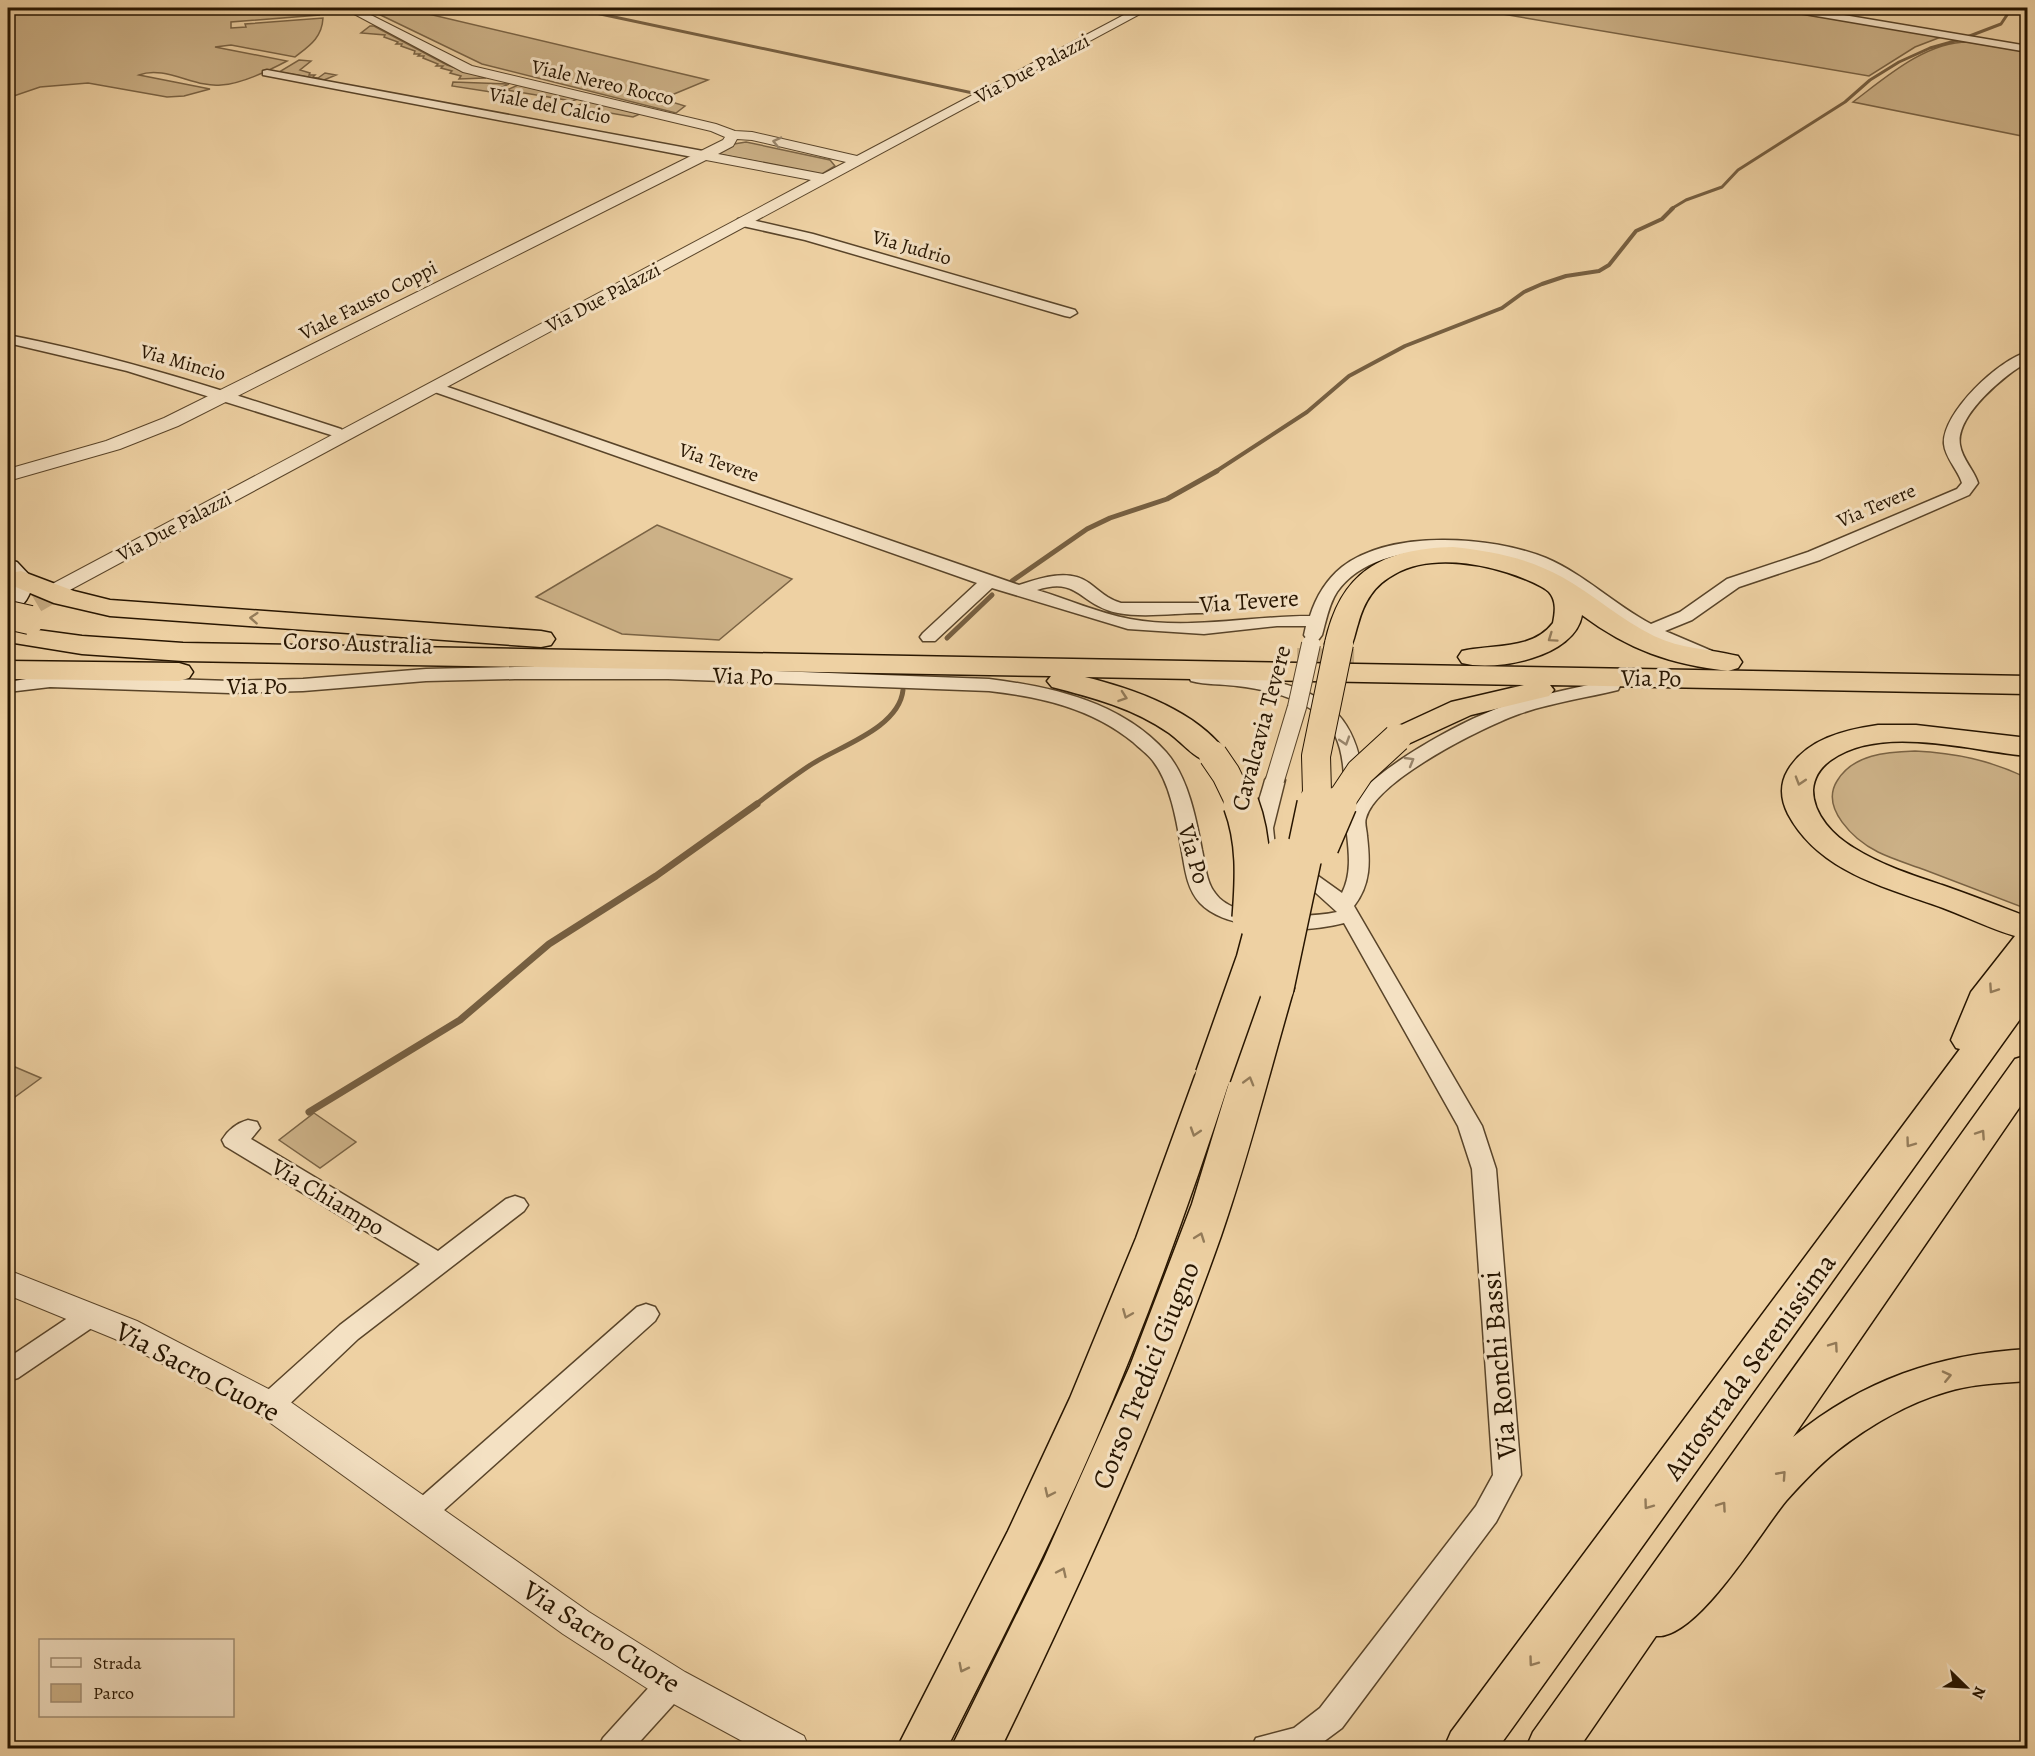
<svg xmlns="http://www.w3.org/2000/svg" width="2035" height="1756" font-family="Alegreya,serif">
  <style>
    .green { fill: #ccb187; stroke: #7a6344; stroke-width: 1.5 }
    .lines { fill: none; stroke-linecap: round; stroke-linejoin: round }
    .stream-far3 { stroke: #765f41; stroke-width: 3 }
    .stream-far2 { stroke: #765f41; stroke-width: 4 }
    .stream-far1 { stroke: #765f41; stroke-width: 5 }
    .stream { stroke: #765f41; stroke-width: 7 }
    .tertiary-tunnel { stroke: #c6ab82; stroke-width: 22; stroke-dasharray: 22 10; stroke-linecap: butt }
    .trunk-tunnel { stroke: #c6ab82; stroke-width: 28; stroke-dasharray: 28 14; stroke-linecap: butt }
    .minor-casing { stroke: #594429; stroke-width: 3 }
    .tertiary-casing { stroke: #594429; stroke-width: 2 }
    .secondary-casing { stroke: #271500; stroke-width: 3 }
    .trunk-casing { stroke: #271500; stroke-width: 3 }
    .motorway-casing { stroke: #271500; stroke-width: 3 }
    .minor { fill: #f4e1c3; fill-rule: evenodd }
    .tertiary { fill: #f4e1c3; fill-rule: evenodd }
    .secondary { fill: #f4e1c3; fill-rule: evenodd }
    .trunk { fill: #eed1a3; fill-rule: evenodd }
    .motorway { fill: #eed1a3; fill-rule: evenodd }
    .minor-bridge-casing { stroke: #594429; stroke-width: 20; stroke-linecap: butt }
    .trunk-bridge-far1-casing { stroke: #271500; stroke-width: 30; stroke-linecap: butt }
    .trunk-bridge-casing { stroke: #271500; stroke-width: 38; stroke-linecap: butt }
    .minor-bridge { stroke: #f4e1c3; stroke-width: 18 }
    .trunk-bridge-far1 { stroke: #eed1a3; stroke-width: 28 }
    .trunk-bridge { stroke: #eed1a3; stroke-width: 35 }
    .oneway { stroke: #98856b }
    .oneway2 { stroke: #947c5a }
    .labels { text-anchor: middle; stroke-width: 6; stroke-linejoin: round; paint-order: stroke }
    .far-street-label { font-size: 20px; fill: #271500; stroke: #f4e1c3 }
    .street-label { font-size: 24px; fill: #271500; stroke: #f4e1c3 }
    .near-street-label { font-size: 28px; fill: #271500; stroke: #f4e1c3 }
  </style>
  <rect width="100%" height="100%" fill="#eed1a3"/>
  <filter id="stains"><feTurbulence type="fractalNoise" baseFrequency=".00333" numOctaves="4"/><feColorMatrix values="0 0 0 0 .2 0 0 0 0 .09 0 0 0 0 .02 0 0 0 .5 -.17"/></filter>
  <radialGradient id="worn" r=".72"><stop offset=".6" stop-color="#630" stop-opacity="0"/><stop offset="1" stop-color="#630" stop-opacity=".3"/></radialGradient>
  <g class="green">
    <path d="M8,8H314L319,15L231,22V28L246,27L245,24L323,18C322,38 309,46 295,57L231,45L215,47L287,61C270,70 240,84 221,85C195,88 165,65 139,75L210,89L184,96L167,97L88,83L40,87L8,98Z"/>
    <polygon points="366,8 403,8 708,80 662,99 685,106 676,113 482,64"/>
    <polygon points="1467,8 1767,8 1941,37 1915,47 1869,76"/>
    <polygon points="370,26 374,26 447,65 486,78 459,79 461,76 450,73 452,71 441,68 443,66 436,66 438,64 423,58 424,56 418,56 420,54 414,54 415,51 401,46 402,44 396,44 398,42 384,37 385,35 361,33"/>
    <path d="M1968,42L2027,52V137L1853,102C1885,78 1925,42 1968,42Z"/>
    <polygon points="299,60 311,61 300,70 310,73 309,75 315,75 313,77 318,78 325,73 336,75 324,80 279,72"/>
    <polygon points="453,82 509,84 491,92 452,86"/>
    <polygon points="518,85 576,98 578,99 572,101 507,90"/>
    <polygon points="587,101 640,114 633,117 575,107"/>
    <polygon points="746,142 830,160 835,166 822,174 815,173 718,154 734,144"/>
    <polygon points="657,525 792,579 719,640 622,634 536,597"/>
    <path d="M1915,751C1955,753 1990,760 2027,778V909C1993,896 1959,883 1925,870C1909,864 1892,859 1878,852C1854,840 1820,808 1837,781C1853,754 1887,752 1915,751Z"/>
    <polygon points="8,1064 41,1078 8,1102"/>
    <polygon points="314,1113 356,1142 320,1168 279,1140"/>
  </g>
  <g class="lines">
    <g class="stream-far3">
      <polyline points="572,8 973,93"/>
      <polyline points="1967,37 2001,24 2009,12 2017,8"/>
      <polyline points="1671,209 1686,200 1722,187 1738,170 1845,102 1870,80 1899,62 1930,48 1962,39"/>
    </g>
    <polyline class="stream-far2" points="1215,472 1307,412 1349,376 1405,346 1502,308 1524,292 1542,284 1566,276 1599,271 1609,265 1636,231 1662,219 1673,208"/>
    <g class="stream-far1">
      <polyline points="1012,581 1087,529 1110,518 1167,499 1217,471"/>
      <polyline points="947,638 992,595"/>
      <path d="M755,805C774,791 792,777 812,764C840,746 899,728 903,690"/>
    </g>
    <polyline class="stream" points="309,1112 460,1020 549,944 656,876 757,804"/>
    <polyline class="tertiary-tunnel" points="8,618 61,587"/>
    <polyline class="trunk-tunnel" points="1297,662 1354,663"/>
    <defs>
      <g id="minor">
        <polygon points="1782,8 1802,8 2028,46 2028,52 1787,11"/>
        <polygon points="267,70 703,151 709,155 703,159 263,75 263,71"/>
        <polygon points="743,218 813,234 1075,310 1077,313 1070,317 1065,316 805,240 738,225 737,222 738,219"/>
        <path d="M8,335C122,357 231,393 341,429L344,432L336,437L331,435L127,371L8,343Z"/>
        <path d="M2028,352V362C2005,374 1955,416 1960,445C1962,459 1974,470 1978,483L1969,495L1820,560L1739,587L1692,620L1665,631L1712,651L1715,655L1712,659L1706,660C1675,653 1641,636 1615,618C1589,600 1564,578 1534,566C1481,544 1374,538 1337,592C1329,604 1326,621 1322,635L1319,639H1307L1304,635L1306,626H1277L1204,634L1128,629L992,588L935,641H923L920,637L923,633L977,583L429,390L427,387L434,383L439,384L1019,585C1040,578 1069,568 1089,583C1100,591 1107,599 1121,603H1203L1209,604L1212,608L1209,612L1203,613C1177,613 1143,618 1118,613C1079,605 1079,576 1037,590C1067,599 1098,613 1130,619C1189,630 1250,616 1310,616C1316,597 1326,580 1342,567C1391,529 1492,536 1546,558C1584,574 1615,605 1651,624L1680,612L1727,579L1808,552L1957,489L1962,483L1960,478C1955,467 1945,456 1944,444C1942,413 1999,359 2028,352Z"/>
        <path d="M515,667H668L989,679C1053,687 1121,702 1166,752C1188,777 1196,818 1202,850C1205,863 1206,882 1215,893C1226,909 1251,913 1269,914C1291,916 1314,917 1337,912L1316,893L1286,871L1283,867L1286,863L1293,861L1300,863L1342,893C1355,868 1346,838 1345,812C1344,787 1346,758 1335,735C1318,701 1271,690 1237,686C1222,684 1206,685 1191,681L1189,677L1191,673C1210,669 1233,674 1252,677C1323,689 1359,713 1364,789C1395,758 1465,719 1507,705C1541,694 1577,688 1611,680L1618,682L1620,686L1618,690C1585,698 1550,703 1519,714C1483,727 1376,780 1366,818C1364,823 1367,831 1367,836C1370,862 1371,884 1354,906L1482,1126L1496,1169L1521,1475L1496,1522L1342,1728L1315,1748H1251L1256,1738L1294,1728L1320,1708L1476,1506L1493,1475L1472,1169L1458,1126L1344,923C1314,931 1279,931 1249,925C1231,921 1212,916 1200,903C1187,889 1185,869 1182,852C1177,823 1171,784 1153,761C1148,754 1139,748 1133,742C1091,708 1041,697 989,691L668,679H515L426,681L303,691L230,693L50,687L8,692V682L50,675L230,681L303,679L426,669Z"/>
        <path d="M1275,774L1282,776L1285,780L1273,828L1275,847L1272,851L1265,853L1258,851C1245,833 1260,800 1265,780L1268,776Z"/>
        <path d="M248,1120L257,1122L260,1128L251,1139L438,1251L506,1199L515,1196L524,1199L528,1205L524,1211L358,1339L280,1413L270,1416L260,1413L256,1405L260,1397L340,1325L420,1264L225,1146L222,1140C228,1130 237,1123 248,1120Z"/>
        <polygon points="646,1304 655,1307 659,1314 655,1321 433,1520 423,1524 413,1520 409,1512 413,1504 637,1307"/>
        <polygon points="90,1306 99,1309 103,1316 99,1323 18,1378 8,1381 8,1358 81,1309"/>
        <polygon points="672,1670 683,1674 688,1684 683,1694 634,1748 598,1748 603,1738 661,1674"/>
      </g>
      <g id="tertiary">
        <path d="M343,8H357L472,66L716,124L735,131L752,132L857,156L1137,8H1151L68,591L61,593L54,591L50,587L54,583L811,180L706,160L178,426L120,449L8,481V469L106,441L164,418L723,140L725,137L711,131L463,72ZM737,139L752,140L846,162L823,174L718,154L733,146Z"/>
        <polygon points="8,1270 137,1321 282,1396 589,1612 685,1672 804,1736 809,1748 755,1748 659,1696 563,1634 258,1414 115,1339 8,1295"/>
      </g>
      <path id="secondary" d="M8,560L17,562L33,579C32,594 24,609 8,613Z"/>
      <g id="trunk">
        <path d="M1453,547C1491,551 1528,558 1562,577C1594,595 1621,620 1654,636C1681,649 1710,649 1738,656L1742,662L1738,668L1728,671C1670,664 1629,650 1582,615C1575,657 1496,672 1462,663L1458,657L1462,651C1491,644 1532,651 1553,623C1555,613 1557,601 1549,592C1544,587 1532,582 1525,579C1488,564 1432,553 1395,574C1374,585 1364,602 1358,624C1355,633 1354,642 1349,650L1339,653L1329,650L1325,644C1340,571 1382,549 1453,547Z"/>
        <polygon points="21,571 74,591 110,600 541,631 551,633 555,639 551,645 541,647 110,616 54,603 11,585 8,579 11,573"/>
        <path d="M8,626L82,636L183,643L2028,676V694L1550,685L1554,690L1549,696L1471,715L1408,744L1397,747L1386,744L1382,738L1386,732L1451,702L1524,685L1085,677C1134,689 1198,711 1228,755L1224,761C1200,768 1187,746 1169,733C1133,708 1094,698 1052,687L1047,681L1051,676L183,661L82,654L8,642Z"/>
        <polygon points="8,661 179,663 189,666 193,672 189,678 179,681 8,679"/>
        <path d="M1276,977L1288,980L1294,988C1270,1071 1249,1155 1221,1236C1159,1412 1082,1581 1001,1748H951L1044,1559L1130,1366L1192,1204L1258,988L1264,980Z"/>
        <path d="M1213,1064L1226,1067L1231,1076C1191,1200 1147,1322 1095,1442C1050,1546 998,1647 947,1748H897L1008,1531L1070,1398L1136,1238L1195,1076L1200,1067Z"/>
      </g>
      <g id="motorway">
        <path d="M1878,725H1916L2028,738V756C1969,751 1882,724 1831,760C1820,768 1814,777 1813,790C1813,815 1834,836 1854,848C1881,865 1912,875 1942,885C1971,895 1999,906 2028,917V966L2022,973L2028,971V1008L1498,1748H1444L1451,1732L1960,1049L1956,1048L1951,1040L1971,992L2015,936C1991,929 1967,917 1943,908C1885,887 1819,872 1788,814C1781,800 1779,785 1788,770C1807,739 1844,730 1878,725Z"/>
        <path d="M2028,1055V1095L1793,1437C1863,1380 1938,1354 2028,1349V1381C2000,1383 1972,1384 1946,1392C1908,1403 1869,1426 1838,1450C1819,1465 1802,1483 1786,1501C1761,1531 1697,1640 1656,1636L1579,1748H1526L1533,1732L2015,1059Z"/>
      </g>
    </defs>
    <use href="#minor" class="minor-casing"/>
    <use href="#tertiary" class="tertiary-casing"/>
    <use href="#secondary" class="secondary-casing"/>
    <use href="#trunk" class="trunk-casing"/>
    <use href="#motorway" class="motorway-casing"/>
    <use href="#minor" class="minor"/>
    <use href="#tertiary" class="tertiary"/>
    <use href="#secondary" class="secondary"/>
    <use href="#trunk" class="trunk"/>
    <use href="#motorway" class="motorway"/>
    <defs>
      <polyline id="minor-bridge" points="1275,780 1297,707 1311,644"/>
      <g id="trunk-bridge-far1">
        <polyline points="8,615 30,620"/>
        <polyline points="1213,755 1226,774 1241,805"/>
        <polyline points="1314,805 1317,792 1316,756 1339,644"/>
        <polyline points="1338,805 1360,772 1397,738"/>
      </g>
      <g id="trunk-bridge">
        <path d="M1241,804C1255,841 1253,879 1250,918"/>
        <polyline points="1321,846 1339,804"/>
        <polyline points="1276,988 1315,804"/>
        <polyline points="1213,1076 1254,960 1282,855"/>
      </g>
    </defs>
    <use href="#minor-bridge" class="minor-bridge-casing"/>
    <use href="#trunk-bridge-far1" class="trunk-bridge-far1-casing"/>
    <use href="#trunk-bridge" class="trunk-bridge-casing"/>
    <use href="#minor-bridge" class="minor-bridge"/>
    <use href="#trunk-bridge-far1" class="trunk-bridge-far1"/>
    <use href="#trunk-bridge" class="trunk-bridge"/>
  </g>
  <defs><path id="oneway-chevron" d="M-2-3.5L2.5 0L-2 3.5" fill="none" stroke-width="1.6" stroke-linecap="round" stroke-linejoin="round" transform="scale(1.5)"/></defs>
  <g class="oneway">
    <use href="#oneway-chevron" transform="translate(777 142) rotate(-167)"/>
    <use href="#oneway-chevron" transform="translate(1345 741) rotate(72)"/>
    <use href="#oneway-chevron" transform="translate(1410 761) rotate(-30)"/>
  </g>
  <g class="oneway2">
    <use href="#oneway-chevron" transform="translate(254 618) rotate(-176)"/>
    <use href="#oneway-chevron" transform="translate(1552 638) rotate(145)"/>
    <use href="#oneway-chevron" transform="translate(1123 697) rotate(19)"/>
    <use href="#oneway-chevron" transform="translate(1800 781) rotate(107)"/>
    <use href="#oneway-chevron" transform="translate(1993 989) rotate(124)"/>
    <use href="#oneway-chevron" transform="translate(1249 1081) rotate(-74)"/>
    <use href="#oneway-chevron" transform="translate(1195 1132) rotate(108)"/>
    <use href="#oneway-chevron" transform="translate(1981 1134) rotate(-56)"/>
    <use href="#oneway-chevron" transform="translate(1910 1143) rotate(126)"/>
    <use href="#oneway-chevron" transform="translate(1200 1237) rotate(-70)"/>
    <use href="#oneway-chevron" transform="translate(1127 1314) rotate(112)"/>
    <use href="#oneway-chevron" transform="translate(1834 1346) rotate(-55)"/>
    <use href="#oneway-chevron" transform="translate(1947 1376) rotate(-13)"/>
    <use href="#oneway-chevron" transform="translate(1782 1475) rotate(-48)"/>
    <use href="#oneway-chevron" transform="translate(1049 1493) rotate(115)"/>
    <use href="#oneway-chevron" transform="translate(1648 1505) rotate(126)"/>
    <use href="#oneway-chevron" transform="translate(1722 1506) rotate(-55)"/>
    <use href="#oneway-chevron" transform="translate(1062 1572) rotate(-65)"/>
    <use href="#oneway-chevron" transform="translate(1533 1662) rotate(126)"/>
    <use href="#oneway-chevron" transform="translate(963 1668) rotate(117)"/>
  </g>
  <g class="labels">
    <g class="far-street-label">
      <text transform="translate(1032 68) rotate(-28)" y="7">Via Due Palazzi</text>
      <text transform="translate(603 82) rotate(13)" y="7">Viale Nereo Rocco</text>
      <text transform="translate(550 105) rotate(11)" y="7">Viale del Calcio</text>
      <text transform="translate(912 247) rotate(16)" y="7">Via Judrio</text>
      <text transform="translate(603 297) rotate(-28)" y="7">Via Due Palazzi</text>
      <text transform="translate(368 300) rotate(-27)" y="7">Viale Fausto Coppi</text>
      <text transform="translate(183 362) rotate(16)" y="7">Via Mincio</text>
      <text transform="translate(719 462) rotate(19)" y="7">Via Tevere</text>
      <text transform="translate(1876 505) rotate(-23)" y="7">Via Tevere</text>
      <text transform="translate(174 526) rotate(-28)" y="7">Via Due Palazzi</text>
    </g>
    <g class="street-label">
      <text transform="translate(1249 601) rotate(-4)" y="8">Via Tevere</text>
      <text transform="translate(358 643) rotate(2)" y="8">Corso Australia</text>
      <text transform="translate(743 676) rotate(2)" y="8">Via Po</text>
      <text transform="translate(1651 678) rotate(1)" y="8">Via Po</text>
      <text x="257" y="694">Via Po</text>
      <text transform="translate(1261 728) rotate(-75)" y="8">Cavalcavia Tevere</text>
      <text transform="translate(1194 854) rotate(74)" y="8">Via Po</text>
      <text transform="translate(328 1197) rotate(31)" y="8">Via Chiampo</text>
    </g>
    <g class="near-street-label">
      <text transform="translate(1498 1365) rotate(-95)" y="10">Via Ronchi Bassi</text>
      <text transform="translate(1749 1366) rotate(-54)" y="10">Autostrada Serenissima</text>
      <text transform="translate(198 1371) rotate(28)" y="10">Via Sacro Cuore</text>
      <text transform="translate(1145 1375) rotate(-68)" y="10">Corso Tredici Giugno</text>
      <text transform="translate(602 1636) rotate(33)" y="10">Via Sacro Cuore</text>
    </g>
  </g>
  <rect width="2035" height="1756" fill="none" stroke="#eed1a3" stroke-width="30"/>
  <rect x="9" y="9" width="2017" height="1738" fill="none" stroke="#271500" stroke-width="3"/>
  <rect x="15" y="15" width="2005" height="1726" fill="none" stroke="#271500" stroke-width="1.5"/>
  <rect x="39" y="1639" width="195" height="78" fill="#f4e1c3" stroke="#a28f75" stroke-width="1.5"/>
  <rect x="51" y="1658" width="30" height="9" fill="#f4e1c3" stroke="#a28f75" stroke-width="1.5"/>
  <text x="93" y="1669" font-size="18" fill="#271500">Strada</text>
  <rect x="51" y="1684" width="30" height="18" fill="#ccb187" stroke="#a28f75" stroke-width="1.5"/>
  <text x="93" y="1699" font-size="18" fill="#271500">Parco</text>
  <g transform="translate(1966 1687) rotate(114)" stroke="#f4e1c3" stroke-width="4.5" paint-order="stroke">
  <path d="M0-4.5L10 22L0 15L-10 22Z" fill="#271500"/>
  <text y="-9" font-size="16" font-weight="bold" text-anchor="middle" fill="#271500">N</text>
  </g>
  <rect width="100%" height="100%" filter="url(#stains)"/>
  <rect width="100%" height="100%" fill="url(#worn)"/>
</svg>
